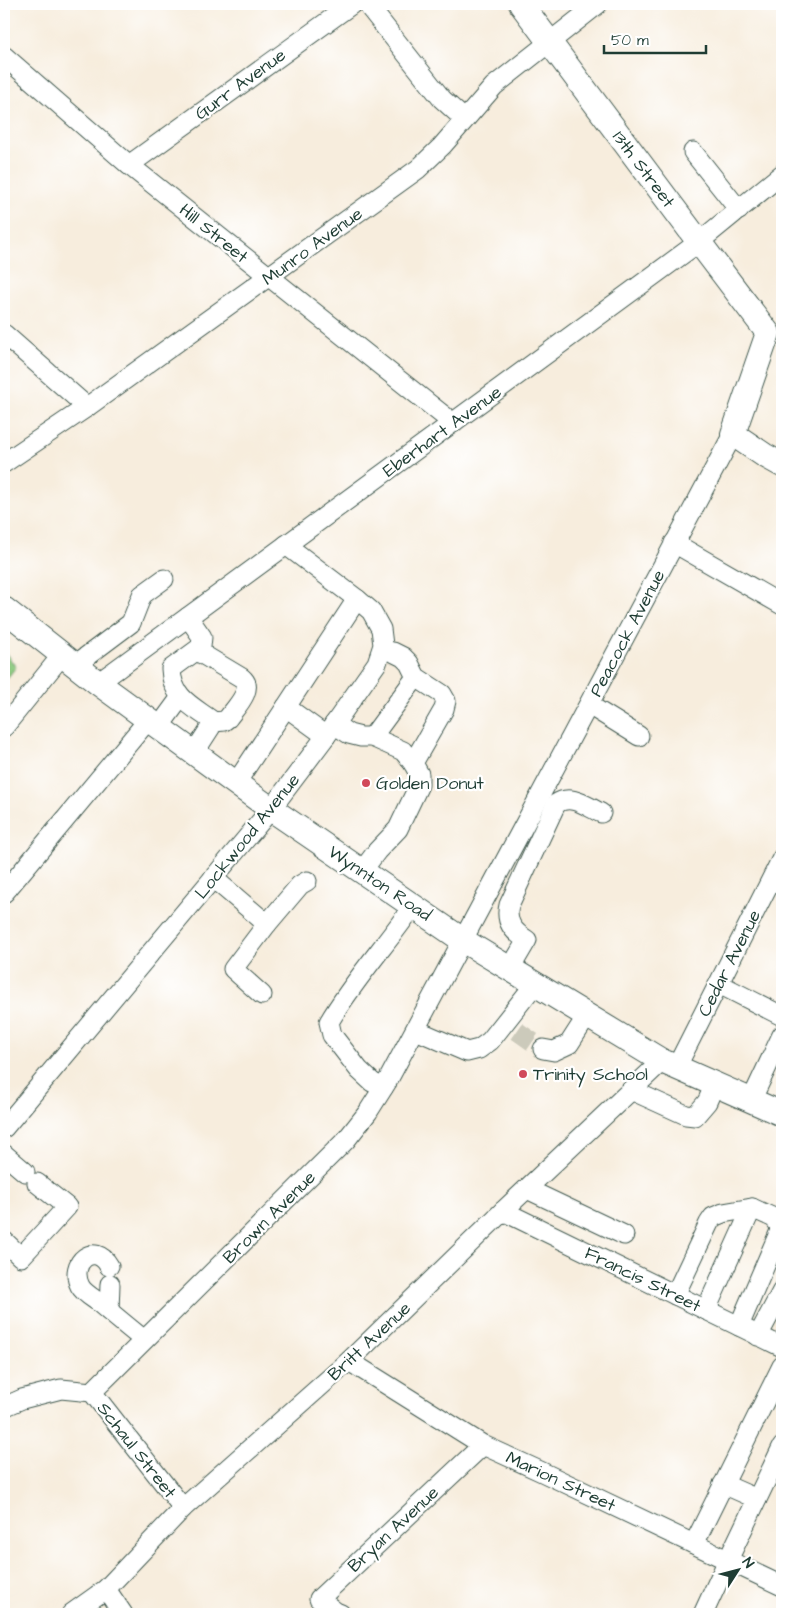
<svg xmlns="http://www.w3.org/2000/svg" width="786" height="1618" font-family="'Architects Daughter',sans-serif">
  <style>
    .green { fill: #8ecb81; stroke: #56845a }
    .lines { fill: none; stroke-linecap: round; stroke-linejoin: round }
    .minor-tunnel { stroke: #cccabb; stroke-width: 19; stroke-dasharray: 19 9; stroke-linecap: butt }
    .minor-casing { stroke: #3f574d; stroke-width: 21 }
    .major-casing { stroke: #3f574d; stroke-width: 26 }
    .minor { stroke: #fff; stroke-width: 19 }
    .major { stroke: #fff; stroke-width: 24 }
    .poi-dot { fill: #d1495b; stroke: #fff; stroke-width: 2 }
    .labels { text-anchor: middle; stroke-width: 4.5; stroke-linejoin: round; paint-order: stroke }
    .street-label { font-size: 18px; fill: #1f3d34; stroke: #fff }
    .poi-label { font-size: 18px; fill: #1f3d34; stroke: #fff; text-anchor: start }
  </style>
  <rect width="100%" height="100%" fill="#fff"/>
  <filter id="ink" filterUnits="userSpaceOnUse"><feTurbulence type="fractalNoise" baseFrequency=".02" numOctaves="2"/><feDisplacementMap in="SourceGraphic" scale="10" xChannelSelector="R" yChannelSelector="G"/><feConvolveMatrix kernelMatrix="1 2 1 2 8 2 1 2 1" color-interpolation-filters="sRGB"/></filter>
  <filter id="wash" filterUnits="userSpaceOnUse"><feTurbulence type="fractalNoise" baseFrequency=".0096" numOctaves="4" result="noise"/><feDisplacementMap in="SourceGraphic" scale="20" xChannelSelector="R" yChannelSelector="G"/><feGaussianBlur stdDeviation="1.12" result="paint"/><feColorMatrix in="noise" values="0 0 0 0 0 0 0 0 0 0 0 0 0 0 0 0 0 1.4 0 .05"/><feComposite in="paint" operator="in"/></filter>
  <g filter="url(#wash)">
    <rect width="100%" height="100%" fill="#f7eddd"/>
    <polygon class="green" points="4,651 16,667 4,682"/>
  </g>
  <g filter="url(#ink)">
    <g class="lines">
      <polyline class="minor-tunnel" points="517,1031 543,1049"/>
      <defs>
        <g id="minor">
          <polyline points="370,8 442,99 464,119"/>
          <polyline points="4,56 129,165 453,423"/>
          <polyline points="693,152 739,210"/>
          <polyline points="129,165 352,4"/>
          <polyline points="4,334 87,407"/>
          <polyline points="4,463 87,407 418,169 442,146 494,86 598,4"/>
          <polyline points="674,543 782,605"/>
          <path d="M188,617L202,637L201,647L171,669C172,699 193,706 214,722"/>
          <polyline points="382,650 393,652 403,657 409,663 416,677 442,694 446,701 444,709 413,763"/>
          <polyline points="75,665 131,623 142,595 164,579"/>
          <polyline points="98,683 699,242 782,174"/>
          <polyline points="589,705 639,736"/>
          <polyline points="286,707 326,736"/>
          <polyline points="334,724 349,734 361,737 372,737 403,751 413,763 419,774 419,785 398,829 377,851 362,871"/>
          <polyline points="4,727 62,655"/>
          <polyline points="159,727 181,697"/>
          <polyline points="372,737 416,677"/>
          <path d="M194,753L214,722L224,721L228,718C235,708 255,689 242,678L197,651"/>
          <polyline points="236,783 357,599"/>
          <polyline points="213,878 267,924 233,969 262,995"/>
          <polyline points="4,893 148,720"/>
          <polyline points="267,924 300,885 307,881"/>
          <path d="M510,969L527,940C513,932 505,921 509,905L556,804C571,793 586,806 601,813"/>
          <polyline points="719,984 782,1016"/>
          <polyline points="416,1030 467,1052 479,1049 490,1041 535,984"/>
          <polyline points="543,1049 554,1051 569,1044 587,1016"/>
          <polyline points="676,1068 782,858"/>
          <path d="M383,1088L372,1082L359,1070L332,1035L329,1022C353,981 386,945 413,906"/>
          <polyline points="631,1090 686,1115 695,1116 707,1102 715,1084"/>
          <polyline points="751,1101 782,1035"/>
          <polyline points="4,1128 271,809 326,736 377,663 383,645 381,629 371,611 357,599 286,545"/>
          <polyline points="4,1154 25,1172"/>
          <polyline points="527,1189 624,1235"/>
          <polyline points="503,1211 782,1347"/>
          <polyline points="4,1241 21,1257 67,1207 37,1183"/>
          <path d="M109,1266C95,1241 68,1262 80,1286C83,1292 91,1297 97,1301C112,1314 128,1327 144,1340"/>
          <polyline points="675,1295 709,1223 713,1217 723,1213 752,1208 774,1218 780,1226 779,1233 739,1326"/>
          <polyline points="706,1310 752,1208"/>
          <polyline points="109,1311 110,1284"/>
          <polyline points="758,1336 782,1291"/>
          <polyline points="349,1361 483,1445 540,1471 782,1586"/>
          <polyline points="92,1392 183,1508"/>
          <polyline points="4,1407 22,1399 61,1389 92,1392 346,1140 368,1112 387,1082 733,434"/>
          <polyline points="723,1484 757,1499"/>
          <polyline points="694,1544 782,1366"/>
          <polyline points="106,1589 123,1614"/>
          <polyline points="71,1614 106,1589 183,1508 349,1361 503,1211 662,1061"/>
          <polyline points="341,1614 336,1612 319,1599 483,1445"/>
          <polyline points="703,1614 728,1560 782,1447"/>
        </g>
        <g id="major">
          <polyline points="521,4 699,242 768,333 733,434 764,455 782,465"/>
          <polyline points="4,609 98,683 271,809 464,941 662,1061 782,1114"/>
        </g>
      </defs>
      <use href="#minor" class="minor-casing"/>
      <use href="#major" class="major-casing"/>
      <use href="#minor" class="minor"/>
      <use href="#major" class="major"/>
    </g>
  </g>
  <g class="poi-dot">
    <circle cx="366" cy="783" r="5"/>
    <circle cx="523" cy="1074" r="5"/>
  </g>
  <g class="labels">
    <g class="street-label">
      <text transform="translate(240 84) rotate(-36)" y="6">Gurr Avenue</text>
      <text transform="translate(644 169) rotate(53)" y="6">13th Street</text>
      <text transform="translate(214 233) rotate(39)" y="6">Hill Street</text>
      <text transform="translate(312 246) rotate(-36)" y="6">Munro Avenue</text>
      <text transform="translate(442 431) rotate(-36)" y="6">Eberhart Avenue</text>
      <text transform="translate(627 633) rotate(-62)" y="6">Peacock Avenue</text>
      <text transform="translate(247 836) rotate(-51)" y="6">Lockwood Avenue</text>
      <text transform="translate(380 883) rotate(34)" y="6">Wynnton Road</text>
      <text transform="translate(729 963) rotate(-63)" y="6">Cedar Avenue</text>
      <text transform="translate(269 1217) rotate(-45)" y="6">Brown Avenue</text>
      <text transform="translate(643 1279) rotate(26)" y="6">Francis Street</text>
      <text transform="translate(369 1341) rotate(-43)" y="6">Britt Avenue</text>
      <text transform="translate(137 1450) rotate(52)" y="6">Schaul Street</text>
      <text transform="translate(561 1481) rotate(25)" y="6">Marion Street</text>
      <text transform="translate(393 1529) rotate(-43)" y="6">Bryan Avenue</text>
    </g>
    <g class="poi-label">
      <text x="376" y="789">Golden Donut</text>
      <text x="533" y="1080">Trinity School</text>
    </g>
  </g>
  <rect width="786" height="1618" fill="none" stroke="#fff" stroke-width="20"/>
  <g transform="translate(738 1570) rotate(54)" stroke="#ffffff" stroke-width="4" paint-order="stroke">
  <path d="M0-4L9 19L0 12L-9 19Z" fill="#1f3d34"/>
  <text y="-8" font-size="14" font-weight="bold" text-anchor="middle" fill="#1f3d34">N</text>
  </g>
  <path d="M604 45v8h102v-8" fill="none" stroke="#1f3d34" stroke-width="2.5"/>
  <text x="611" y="45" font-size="15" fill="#1f3d34" stroke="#ffffff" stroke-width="4" paint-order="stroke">50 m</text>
</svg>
